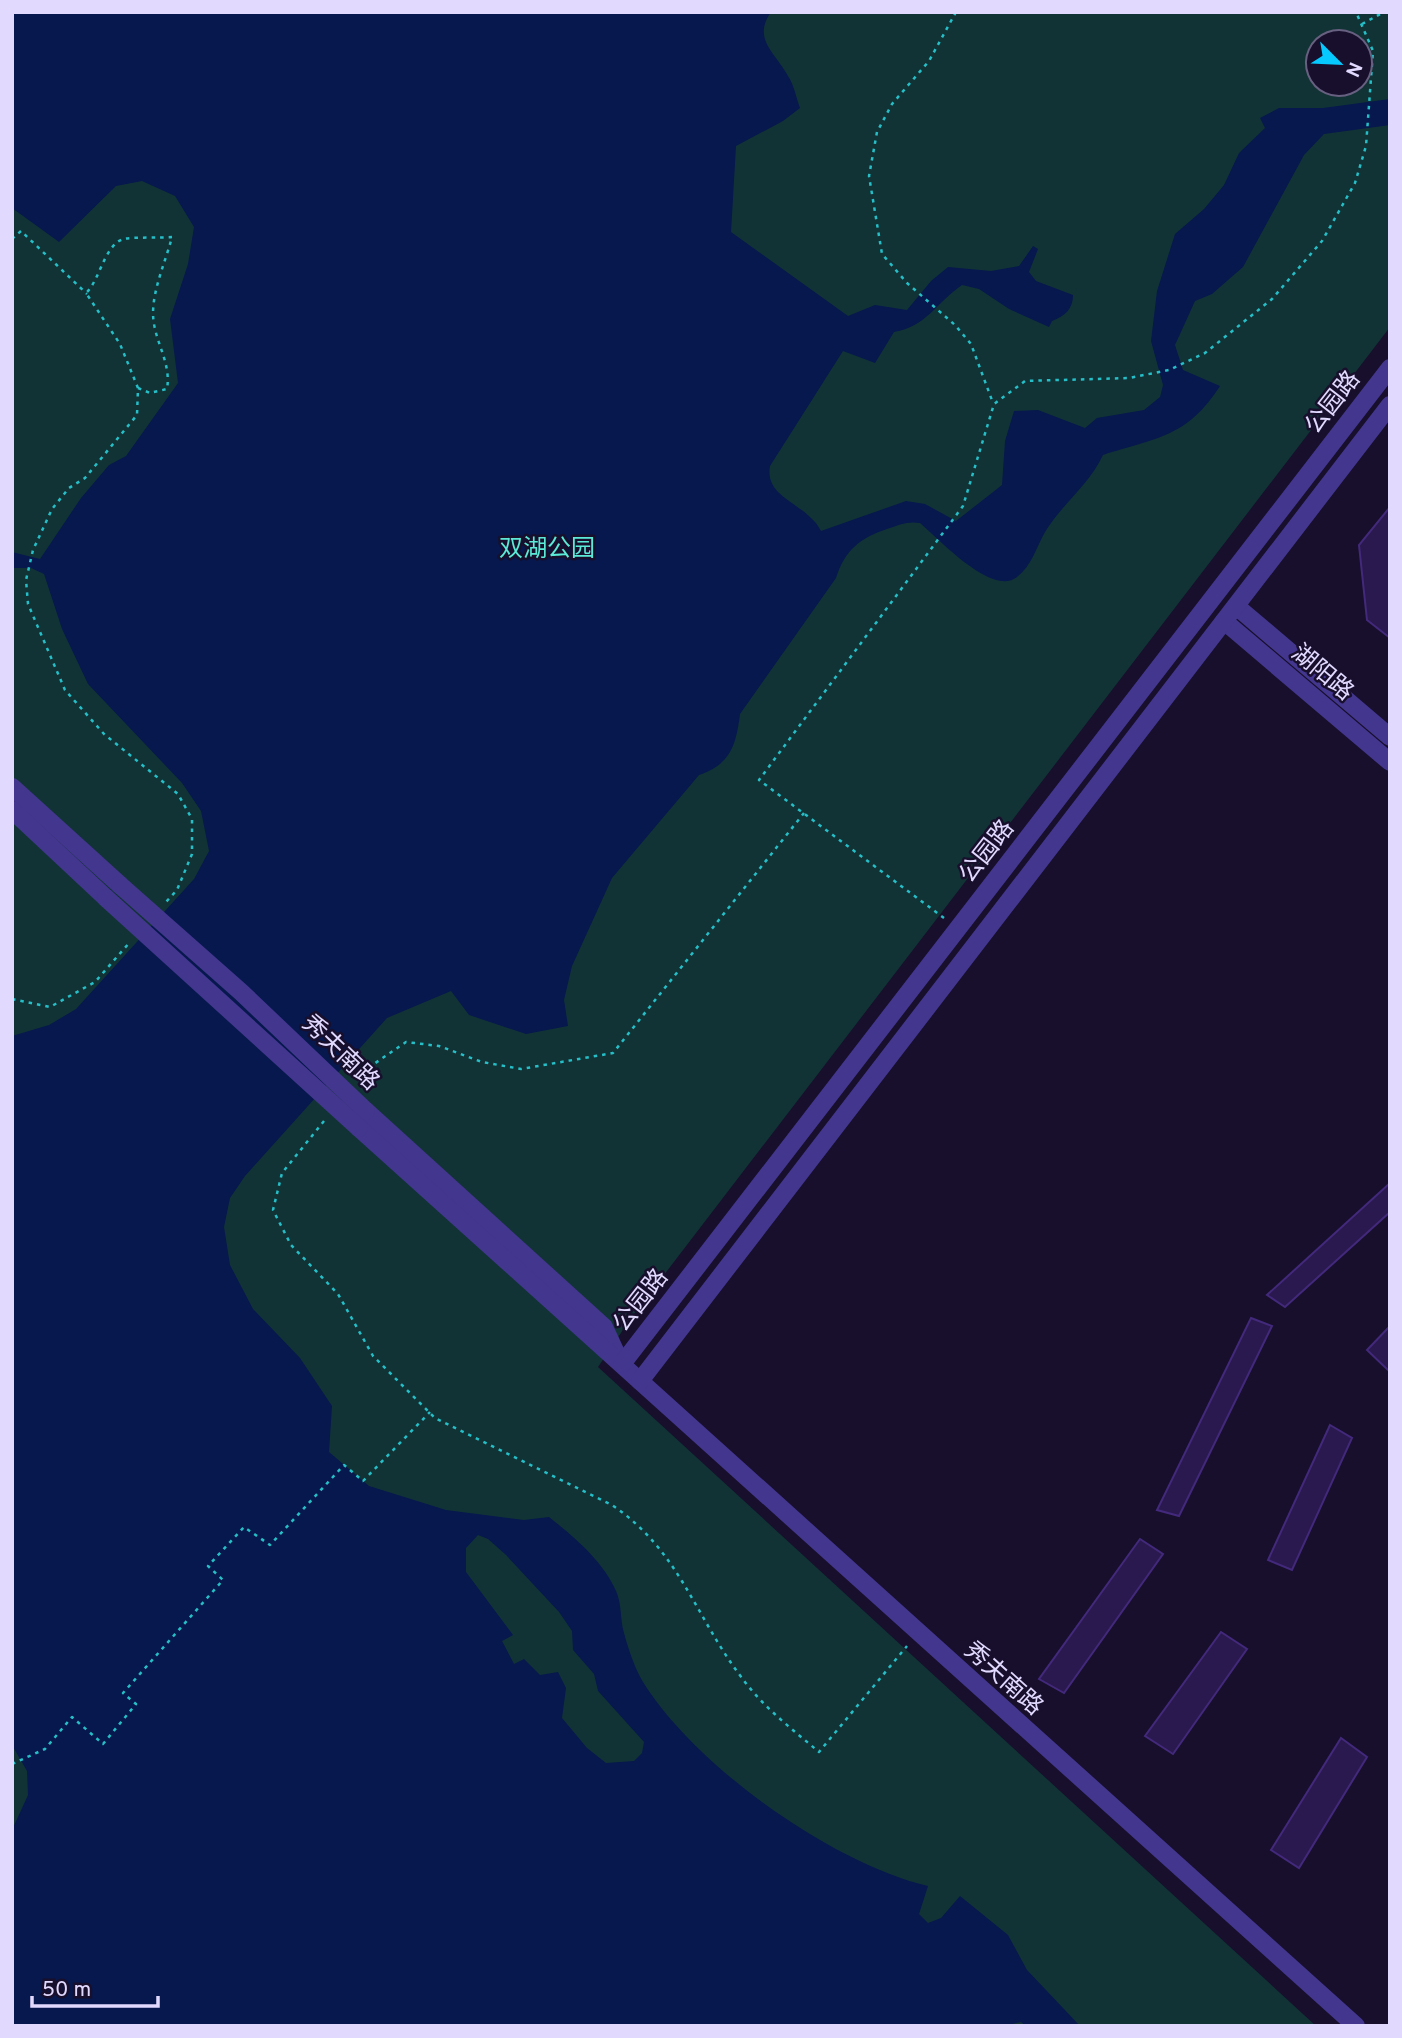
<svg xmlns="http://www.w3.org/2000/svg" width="1402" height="2038" font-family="Overpass,'Noto Sans SC',sans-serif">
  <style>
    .green { fill: #113336; fill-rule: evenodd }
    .water { fill: #06184d; fill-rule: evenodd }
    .building { fill: #2a194e; stroke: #43297c; stroke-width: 2 }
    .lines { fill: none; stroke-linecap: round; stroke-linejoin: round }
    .path { stroke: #26bec7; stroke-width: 2.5; stroke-dasharray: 3.5 5; stroke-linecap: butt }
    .tertiary { stroke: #43368e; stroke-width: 18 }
    .tertiary-bridge { stroke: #43368e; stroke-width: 18 }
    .labels { text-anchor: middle; stroke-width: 5; stroke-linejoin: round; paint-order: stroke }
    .street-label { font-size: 24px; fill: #e2d9ff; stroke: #170f2c }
    .park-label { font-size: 24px; fill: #5aead7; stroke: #170f2c }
  </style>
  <rect width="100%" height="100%" fill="#170f2c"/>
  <path class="green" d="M12,12H1390V327L631,1318L598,1367L1316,2026H12ZM1318,42H1360V84H1318Z"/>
  <path class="water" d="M12,12H771C752,39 775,52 788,76C794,85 796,97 800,108L783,121L736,146L731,232L848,316L875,305L907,310L931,281L948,267L991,271L1019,266L1033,246L1038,249L1029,272L1036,281L1073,295C1073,309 1065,316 1052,321L1049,327L1009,309L979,289L962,285C936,303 926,327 894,332L875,363L843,351L770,466C764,499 807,503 821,531L906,501L925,504L956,521L1002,485L1005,441L1014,411L1038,410L1085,428L1097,418L1144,410L1160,397L1163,385L1151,341L1157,291L1175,234L1204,209L1224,185L1239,153L1265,128L1260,118L1279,108H1323L1390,99V125L1324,134L1304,155L1243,267L1212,294L1195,301L1175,345L1183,370L1220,386C1186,438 1158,437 1103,455C1089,485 1062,504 1045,532C1036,548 1032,565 1017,577C992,597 939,539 920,523C907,521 899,525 887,529C860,538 845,550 836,578L740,714C736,745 731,764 699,775L612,878L572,966L564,1000L568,1026L526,1034L469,1015L451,991L387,1018L245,1176L230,1198L224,1227L230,1265L253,1309L300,1358L332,1406L329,1452L369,1486L446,1510L524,1520L549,1517C574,1537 603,1561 616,1591C622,1604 620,1620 624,1633C628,1648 635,1669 643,1682C696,1767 832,1863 928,1886L919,1914L928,1923L941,1918L960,1896L1008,1935L1027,1970L1080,2026H1026L1021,2022L1003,2026H12V1830L28,1795L27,1771L12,1745V1036L49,1025L76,1009L194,879L209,851L201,811L182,783L88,684L62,629L44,574L31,568H12V552L40,559L81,498L109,465L126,456L178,383L170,319L188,264L194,227L175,196L142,181L116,186L59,242L12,208ZM478,1535L488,1539L506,1555L559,1612L572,1631L573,1650L594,1674L598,1691L644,1742L642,1753L634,1761L606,1763L587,1748L562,1718L566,1688L558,1672L540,1675L524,1659L514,1664L502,1641L513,1635L466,1572V1548Z"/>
  <g class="building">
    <polygon points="1390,507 1390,638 1367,620 1359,545"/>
    <polygon points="1390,1183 1390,1212 1285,1307 1267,1295"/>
    <polygon points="1251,1318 1272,1326 1179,1516 1157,1510"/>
    <polygon points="1390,1326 1390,1372 1367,1350"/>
    <polygon points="1330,1425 1352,1438 1292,1570 1268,1560"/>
    <polygon points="1140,1539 1163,1554 1064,1693 1039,1679"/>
    <polygon points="1221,1632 1247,1649 1173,1754 1145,1736"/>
    <polygon points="1341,1738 1367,1757 1299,1868 1271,1850"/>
  </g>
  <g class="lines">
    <g class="path">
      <polyline points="956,12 929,61 892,104 877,132 869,176 882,254 907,283 955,325 971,344 993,403"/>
      <polyline points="1362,24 1384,12"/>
      <polyline points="12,239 21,231 87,294"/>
      <path d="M138,388L150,393L167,389C171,365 158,347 154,324C149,297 165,264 172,237C162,238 129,237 123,239C104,246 100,280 86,293L120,344L138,388L137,415L85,478L69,488L52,509L33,550L26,580L28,604L65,690L104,734L178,794L192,819V854L177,890L165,903"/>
      <polyline points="944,918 759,780 963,506 994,404 1025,381 1129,378 1169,370 1205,353 1272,299 1322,241 1355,183 1366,146 1373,51 1356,12"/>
      <polyline points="12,999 50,1007 95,982 130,942"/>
      <polyline points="358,1081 368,1068 406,1042 439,1046 482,1062 521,1069 613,1053 804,813"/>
      <path d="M324,1121L282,1173L273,1210L291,1245L338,1294L373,1356L435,1418L612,1505C680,1551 695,1617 742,1678C763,1707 792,1729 819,1752L907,1646"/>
      <polyline points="12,1764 45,1749 72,1717 103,1744 136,1704 123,1693 223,1580 208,1566 244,1527 270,1545 344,1465 363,1481 430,1412"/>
    </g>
    <g class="tertiary">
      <polyline points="1236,606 1390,737"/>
      <polyline points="1224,621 1390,762"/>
      <polyline points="12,787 120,885"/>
      <polyline points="12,810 106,898"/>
      <polyline points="366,1111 604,1327 617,1355"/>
      <polyline points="359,1128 1356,2026"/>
      <polyline points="622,1364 1390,368"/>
      <polyline points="640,1381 1390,405"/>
    </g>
    <g class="tertiary-bridge">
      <polyline points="120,885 241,992 366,1111"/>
      <polyline points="106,898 359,1128"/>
    </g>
  </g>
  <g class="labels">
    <g class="street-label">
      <text transform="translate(1332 402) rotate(-52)" y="8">公园路</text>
      <text transform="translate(1323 672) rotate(40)" y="8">湖阳路</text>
      <text transform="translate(986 851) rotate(-52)" y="8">公园路</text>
      <text transform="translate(341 1052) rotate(44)" y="8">秀夫南路</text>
      <text transform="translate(640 1300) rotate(-52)" y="8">公园路</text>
      <text transform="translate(1004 1678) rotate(42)" y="8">秀夫南路</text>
    </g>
    <g class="park-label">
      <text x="547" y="556">双湖公园</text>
    </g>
  </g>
  <rect width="1402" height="2038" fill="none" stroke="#e2d9ff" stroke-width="28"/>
  <g transform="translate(1339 63) rotate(114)"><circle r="33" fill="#170f2c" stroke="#686080" stroke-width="2"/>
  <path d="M0-5L12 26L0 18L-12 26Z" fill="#05c9ff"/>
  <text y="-10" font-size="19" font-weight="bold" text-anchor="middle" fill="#e2d9ff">N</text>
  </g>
  <path d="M32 1996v10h126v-10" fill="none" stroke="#e2d9ff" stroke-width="3.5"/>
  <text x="42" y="1996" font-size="21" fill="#e2d9ff" stroke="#170f2c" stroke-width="5" paint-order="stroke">50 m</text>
</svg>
